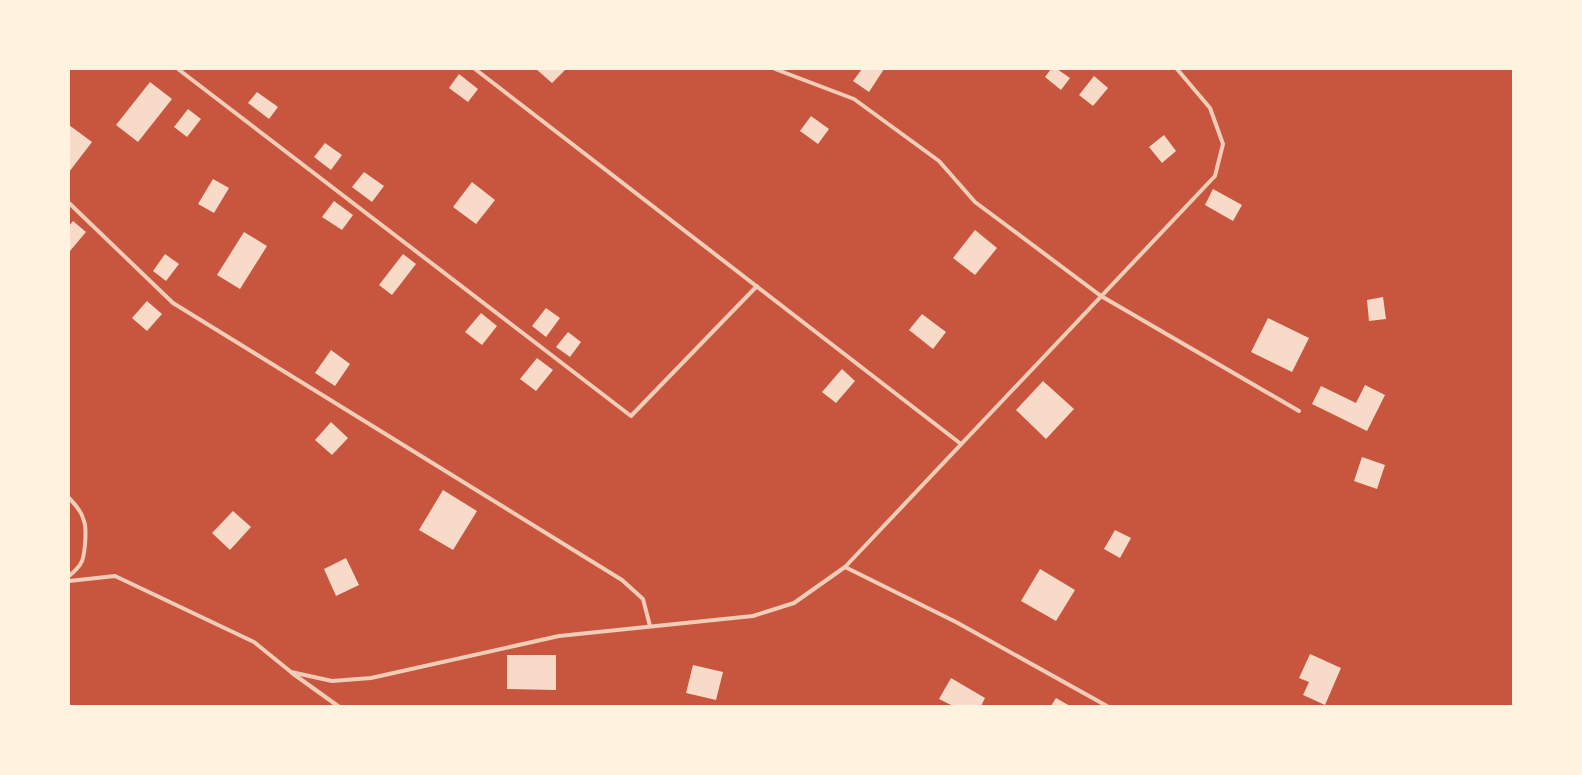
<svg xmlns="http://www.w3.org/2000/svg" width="1582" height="775" font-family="'Fira Sans',sans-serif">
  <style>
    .building { fill: #f7dbc8 }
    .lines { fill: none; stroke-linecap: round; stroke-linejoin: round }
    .service { stroke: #f1ccb7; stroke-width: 4 }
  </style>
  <rect width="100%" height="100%" fill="#c8553d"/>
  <g class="building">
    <polygon points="536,69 566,69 552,83"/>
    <polygon points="862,69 884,69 869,92 853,81"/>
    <polygon points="1051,69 1057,69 1070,78 1061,90 1045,77"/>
    <polygon points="459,74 478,89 468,102 449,88"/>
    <polygon points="1094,76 1108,88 1093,106 1079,95"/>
    <polygon points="150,82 172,99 138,142 116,125"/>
    <polygon points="257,92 278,107 269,119 248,103"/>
    <polygon points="188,109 201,119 187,137 174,127"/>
    <polygon points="811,116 829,129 818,144 800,131"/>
    <polygon points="69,125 92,142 69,172"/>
    <polygon points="1164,135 1176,151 1162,163 1149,147"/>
    <polygon points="325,143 342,155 331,170 314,157"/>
    <polygon points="364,172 384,186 372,202 352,187"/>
    <polygon points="213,179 229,188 214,213 198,204"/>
    <polygon points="472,182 495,200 476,224 453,207"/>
    <polygon points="1213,189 1242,205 1233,221 1205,205"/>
    <polygon points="334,201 353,215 342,230 322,217"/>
    <polygon points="73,221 86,232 70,251 69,226"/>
    <polygon points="975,230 997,248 975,275 953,258"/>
    <polygon points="244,232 267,246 240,289 217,275"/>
    <polygon points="165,254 179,264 166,281 153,271"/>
    <polygon points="403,254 416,264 392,295 379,285"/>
    <polygon points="1383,297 1386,319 1369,321 1367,300"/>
    <polygon points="147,301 162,314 147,331 132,318"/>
    <polygon points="546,308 560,318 546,337 532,326"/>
    <polygon points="481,313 497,326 482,345 465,332"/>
    <polygon points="922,314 946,332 933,349 909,330"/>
    <polygon points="1268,318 1309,338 1292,372 1251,352"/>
    <polygon points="568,332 581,342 570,357 556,347"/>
    <polygon points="331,350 350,364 335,386 315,373"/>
    <polygon points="537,358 553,370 536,391 520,379"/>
    <polygon points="842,369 855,381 836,403 822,392"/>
    <polygon points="1043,381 1074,409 1046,439 1016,410"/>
    <polygon points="1365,385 1385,395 1367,431 1312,404 1321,386 1356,403"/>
    <polygon points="331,422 348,438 332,455 315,440"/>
    <polygon points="1362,457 1385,465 1377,489 1354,481"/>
    <polygon points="443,490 477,511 453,550 419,530"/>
    <polygon points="233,511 251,527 230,550 212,533"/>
    <polygon points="1115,530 1131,538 1120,558 1104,549"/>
    <polygon points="346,558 359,585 336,596 324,569"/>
    <polygon points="1040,569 1075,590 1056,621 1021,601"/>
    <polygon points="1310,654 1341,668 1325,705 1303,695 1309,682 1299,678"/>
    <polygon points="507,655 556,655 556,690 507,689"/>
    <polygon points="693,665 723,672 716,700 686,693"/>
    <polygon points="951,678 985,698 981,706 953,706 939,699"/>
    <polygon points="1056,698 1070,706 1051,706"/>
  </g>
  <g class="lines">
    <g class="service">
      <polyline points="178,69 631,416 757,286"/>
      <polyline points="475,69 961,444"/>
      <polyline points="775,69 854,99 939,161 975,202 1101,296 1299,411"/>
      <polyline points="69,203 173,303 622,580 643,599 650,626"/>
      <path d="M69,498C75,504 82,512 84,521C87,529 85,553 82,561C79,568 74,572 69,576"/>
      <polyline points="845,567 956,622 1107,706"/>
      <polyline points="69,581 115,576 254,642 291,672 332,681 371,678 559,636 753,616 794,603 845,567 1215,176 1223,144 1210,108 1177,69"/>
      <polyline points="292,673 338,706"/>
    </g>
  </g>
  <rect width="1582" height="775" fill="none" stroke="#fff3e0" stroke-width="140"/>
</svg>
